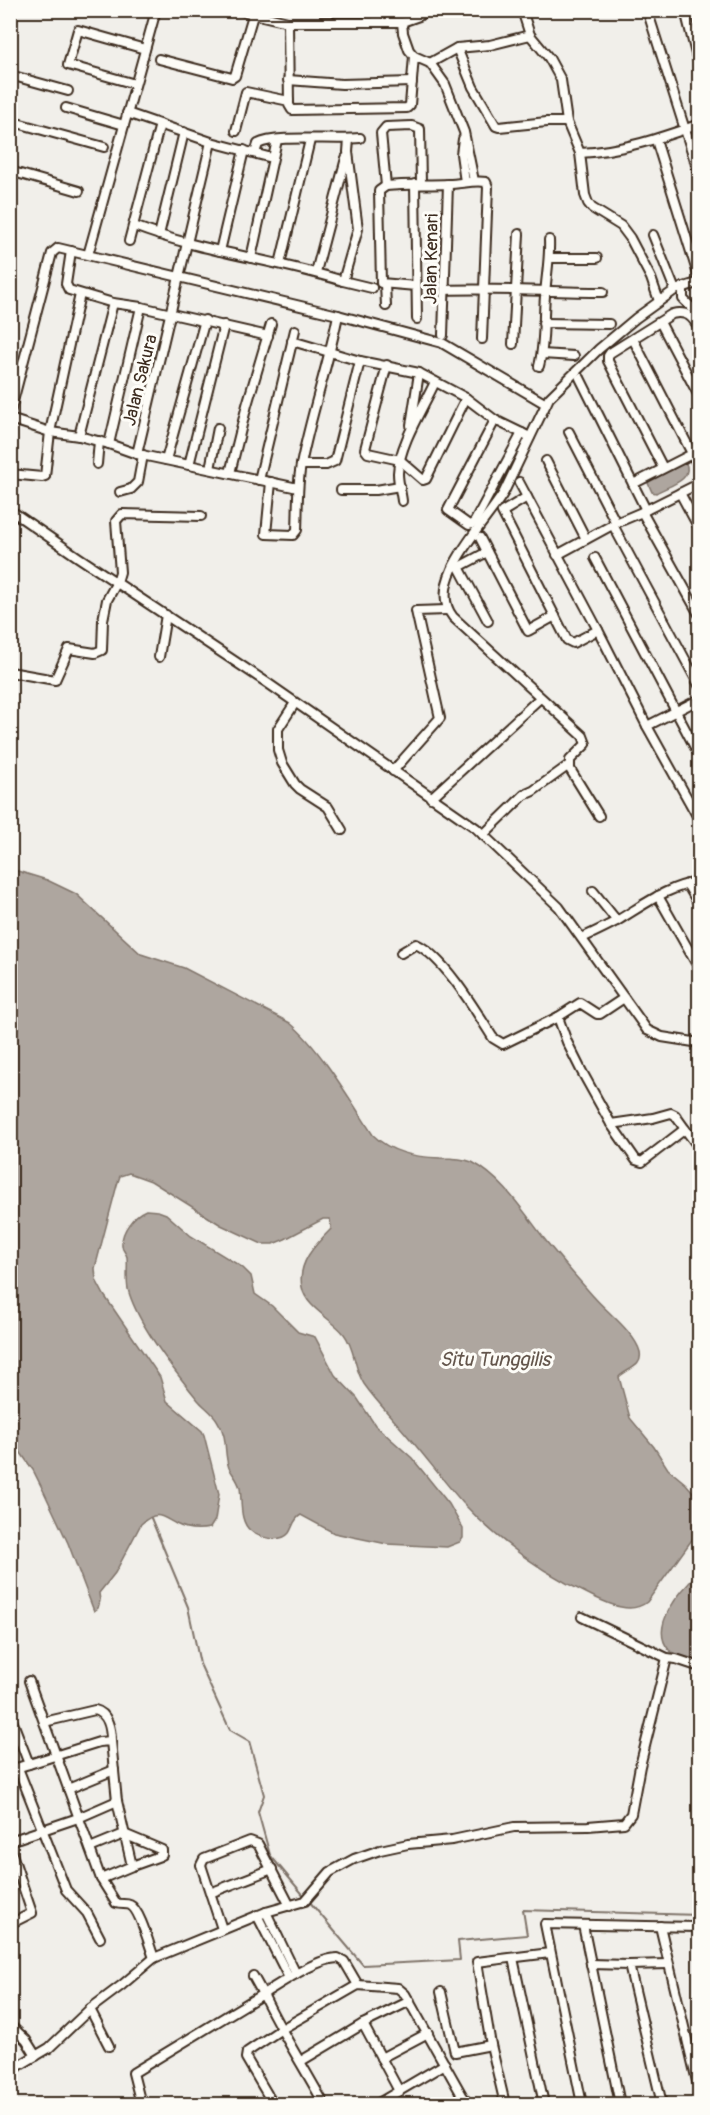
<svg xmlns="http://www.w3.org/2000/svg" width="710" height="2115" font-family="Pangolin,sans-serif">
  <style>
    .water { fill: #aea69f; stroke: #80746b; stroke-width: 1.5 }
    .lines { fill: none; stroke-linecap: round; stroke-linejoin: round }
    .stream { stroke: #80746b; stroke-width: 2 }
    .minor-casing { stroke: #3b2a1e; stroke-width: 12 }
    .minor { stroke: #fdfcf7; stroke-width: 8 }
    .labels { text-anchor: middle; stroke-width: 6; stroke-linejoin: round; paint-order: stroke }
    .street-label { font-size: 18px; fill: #3b2a1e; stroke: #fdfcf7 }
    .water-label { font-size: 20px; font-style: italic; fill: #63554b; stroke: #fdfcf7 }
  </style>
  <rect width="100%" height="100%" fill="#f1efea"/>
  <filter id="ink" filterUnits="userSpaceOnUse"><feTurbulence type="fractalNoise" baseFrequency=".0167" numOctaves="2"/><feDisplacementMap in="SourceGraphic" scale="12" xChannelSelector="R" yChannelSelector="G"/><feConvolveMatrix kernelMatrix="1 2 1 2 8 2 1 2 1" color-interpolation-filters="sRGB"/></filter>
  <g filter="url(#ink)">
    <g class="water">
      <path d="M685,461C695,480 670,485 656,493L652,492L648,483L652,478Z"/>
      <path d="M11,869L47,880L76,894L141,954L184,968L290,1023C320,1048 351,1101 373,1135C391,1153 415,1157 440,1158C450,1158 462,1158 472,1162C503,1178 525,1214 546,1241C561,1260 578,1279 594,1297C606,1311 636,1334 640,1352C643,1368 627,1368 619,1377L630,1418L654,1447L668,1469L686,1484L699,1499V1530L647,1602C631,1615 609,1604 592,1596C545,1574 499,1542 463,1503C445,1483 429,1461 411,1440C396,1421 378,1404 364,1384C354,1369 355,1348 344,1334C331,1318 306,1308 302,1287C297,1263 315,1245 331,1229L330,1219H323L285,1239L273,1244H262L221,1225L151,1181L129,1173L120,1176L117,1185L95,1268L96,1280L104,1295L160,1377L167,1401L202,1431L204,1435L219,1494L215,1520L210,1528C199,1530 187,1530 176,1524C161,1516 157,1510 141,1524L115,1573L99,1593L100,1601L98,1608L94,1611L68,1543L44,1492L33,1470L11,1439L10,1051C16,1031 25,1023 11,1006Z"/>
      <path d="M146,1210L158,1211L166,1214L191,1236L242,1267L251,1276L255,1294L272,1306L298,1332L315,1337L335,1375L357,1398L375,1425L412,1458L449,1504L463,1529V1538L460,1542L447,1547L387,1544L334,1533L301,1515C294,1518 293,1527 289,1533C281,1543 259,1538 251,1531C239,1522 242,1501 240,1488C238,1480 233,1475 229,1468C223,1451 229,1438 217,1420C212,1412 204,1407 198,1400C175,1372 137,1324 128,1289C126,1278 128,1268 127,1257C126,1252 122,1251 122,1245C121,1231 134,1215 146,1210Z"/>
      <path d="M699,1573V1663C690,1661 677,1657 669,1650C648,1626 682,1589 699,1573Z"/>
    </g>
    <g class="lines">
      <g class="stream">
        <polyline points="151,1518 188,1607 200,1664 230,1730 249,1741 264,1795 258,1812 270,1855 305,1897"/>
        <polyline points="309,1901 363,1965 460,1960 458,1941 527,1935 523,1910 700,1915"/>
      </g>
      <defs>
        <g id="minor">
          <polyline points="237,10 288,22 402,22 419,16 426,10"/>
          <polyline points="375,10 378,22"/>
          <polyline points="522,10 530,35 549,58 561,80 567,122 580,153 585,195 588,203 592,208 621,226 630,238 651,278 659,301"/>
          <polyline points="653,10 649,13 649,16 700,177"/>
          <polyline points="685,10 700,70"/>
          <polyline points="288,22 289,105 292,110 407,108 410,105 414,56"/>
          <polyline points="402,22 403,33 409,50 414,56 430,63 445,84 464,132 474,181"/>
          <polyline points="457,48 473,87 496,126 499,127 547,122 567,122"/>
          <polyline points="159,59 232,78 235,76 253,15"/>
          <polyline points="430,63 457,48 490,45 530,35"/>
          <polyline points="10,75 68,91"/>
          <polyline points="288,80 342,84 412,82"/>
          <polyline points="135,84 68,65 78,30 145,49"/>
          <polyline points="66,108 124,125"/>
          <polyline points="127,113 211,142 272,158"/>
          <polyline points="10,121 104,147"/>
          <polyline points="236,131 246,92 289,101"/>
          <polyline points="463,139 461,154 465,182"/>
          <polyline points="656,140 700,281"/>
          <path d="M255,153L258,144C276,134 335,141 360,138"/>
          <path d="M580,153C622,151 660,138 700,124"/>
          <polyline points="10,171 79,191"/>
          <polyline points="415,184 417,319"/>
          <polyline points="386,186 381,133 386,127 412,126 420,129 421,183"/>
          <path d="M134,226C201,252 274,259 343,281L358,229L348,152L349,139"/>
          <polyline points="159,235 184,132"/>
          <polyline points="653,235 675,290"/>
          <polyline points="129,241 160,124"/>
          <polyline points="71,251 66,284 69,290 113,303 141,307"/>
          <polyline points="220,251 244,150"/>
          <polyline points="88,255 155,14 143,10"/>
          <polyline points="251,258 277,140"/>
          <polyline points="550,258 597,258"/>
          <polyline points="280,264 310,140"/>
          <polyline points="316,272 346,158"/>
          <polyline points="343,281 372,288"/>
          <polyline points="385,284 386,306"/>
          <path d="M416,286L381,283L379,191L386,186C407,184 427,185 448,184C461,184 473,180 486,182L488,187L482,339"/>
          <polyline points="683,287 683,299 700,316"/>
          <path d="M445,290C498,288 551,292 603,292"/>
          <polyline points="660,322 700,398"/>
          <polyline points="543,323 609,324"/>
          <polyline points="443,335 448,184"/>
          <polyline points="633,339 700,469"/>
          <polyline points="292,341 360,361 419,373 466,398 495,420 530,437"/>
          <polyline points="513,344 519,234"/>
          <polyline points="542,354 574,356"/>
          <polyline points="387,365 365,449 368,453 400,460 423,480 426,479 466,398"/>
          <path d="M539,366C545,343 543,319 545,296C546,277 550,259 549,240"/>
          <polyline points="580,378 646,510"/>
          <polyline points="10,413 52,253 58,248 338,315 442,343 546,404"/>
          <polyline points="10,419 50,432 79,436 109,444 137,454 298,488"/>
          <polyline points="495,420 448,510 469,525 472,524 475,521 522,433"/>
          <polyline points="411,425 419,373"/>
          <polyline points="569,432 616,523"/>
          <polyline points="79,436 113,303"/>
          <polyline points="109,444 141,307 268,336"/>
          <polyline points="137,454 211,142"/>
          <polyline points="166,460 205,320"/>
          <polyline points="546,461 586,539"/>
          <polyline points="97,464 99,441"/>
          <polyline points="189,465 224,325"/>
          <polyline points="301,465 326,465 335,461 360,361"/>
          <path d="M663,468L608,361V356L610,353L672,314C687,310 693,317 700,330"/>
          <polyline points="210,469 218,428"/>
          <polyline points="230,473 247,405 271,324"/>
          <polyline points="10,474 42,477 45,476 50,432 80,294"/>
          <polyline points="259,480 295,330"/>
          <path d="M271,482L266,534L293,535L297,530C298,509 297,486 301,465C311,414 328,366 338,315"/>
          <polyline points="519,482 598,630"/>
          <polyline points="633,484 692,454"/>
          <polyline points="341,490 376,490 400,486"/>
          <polyline points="120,492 131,489 138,482 143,455"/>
          <polyline points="680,493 700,530"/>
          <polyline points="527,497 502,512 567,640 573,643 598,630 647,726"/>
          <path d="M402,501C401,492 398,483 398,473C399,445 423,408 435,382"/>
          <polyline points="10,510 78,557 266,682 476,828 559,907 647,1030 662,1037 700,1043"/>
          <polyline points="642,512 700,483"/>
          <polyline points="613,525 700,687"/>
          <polyline points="480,538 528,631 555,616"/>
          <polyline points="487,552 459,567 488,621"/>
          <polyline points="557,555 616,523 642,512 700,616"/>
          <polyline points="595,558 700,757"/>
          <polyline points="159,657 166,615"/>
          <polyline points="10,672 55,680 69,649 95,653 102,650 103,620 107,600 117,582 120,572 116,521 122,514 201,516"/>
          <polyline points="700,699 647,726 700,821"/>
          <polyline points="295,703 278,729 278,750 282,763 295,784 300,789 328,807 342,830"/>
          <polyline points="393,771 440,718 416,611 447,610"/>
          <polyline points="431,798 540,698"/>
          <path d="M599,816L570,769V760L586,744L583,736L453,617C424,581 487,522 504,492L549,398L599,349L636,318L675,290L700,282"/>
          <polyline points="483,835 524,795 533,791 569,765"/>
          <polyline points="687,884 700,906"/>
          <polyline points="593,891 617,921"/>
          <polyline points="658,896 700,970"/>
          <path d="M582,938C595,932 608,926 620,919C645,904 670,885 700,882"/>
          <path d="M401,953L416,944C444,957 476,1011 493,1038L503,1044L558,1017"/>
          <polyline points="624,998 600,1014 597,1014 580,1003 558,1017 567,1042 581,1070 611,1124 636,1160 642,1162 685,1129 700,1149"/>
          <polyline points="611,1124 653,1118 671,1113 675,1115 685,1129"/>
          <polyline points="582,1617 667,1658 676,1659 700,1667"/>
          <path d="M29,1681L101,1879L116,1903C121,1905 126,1903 130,1905C140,1909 150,1948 154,1958"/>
          <polyline points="10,1715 29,1764"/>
          <path d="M44,1722L95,1710C108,1713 111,1729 111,1741"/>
          <polyline points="18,1768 66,1890 87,1913 100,1938"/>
          <polyline points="10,1770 99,1742 111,1741 117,1801 78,1818 10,1841"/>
          <polyline points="68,1789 114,1770"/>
          <polyline points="10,1848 32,1913 10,1924"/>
          <polyline points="90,1848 124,1834 162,1850 162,1855 160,1856 132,1866"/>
          <polyline points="101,1879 132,1866 117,1801"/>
          <polyline points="210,1893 272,1869"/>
          <polyline points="266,1912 296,1974"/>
          <polyline points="257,1915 289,1978"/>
          <polyline points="583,1925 620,2104"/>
          <polyline points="660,1926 700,2094"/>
          <polyline points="222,1929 201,1865 204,1859 250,1841 258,1844 290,1906"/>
          <polyline points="513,1958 544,2104"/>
          <polyline points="591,1964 629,1965"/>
          <path d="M253,1976L263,1994C281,1983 318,1958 338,1958L344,1961L358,1985"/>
          <polyline points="441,1992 455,2052 491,2045"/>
          <polyline points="90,2009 109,2046"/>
          <polyline points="363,2024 410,2001"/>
          <polyline points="10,2025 26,2040 36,2056"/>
          <polyline points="381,2058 428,2033"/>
          <polyline points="301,2061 363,2024 399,2091"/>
          <polyline points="10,2071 49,2048 90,2009 122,1985 154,1958 266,1912 305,1901 330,1872 354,1859 380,1850 408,1844 452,1840 514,1827 588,1826 624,1823 631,1814 640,1766 667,1658"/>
          <path d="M141,2104L133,2073L263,1994C281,2032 304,2067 324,2104"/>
          <polyline points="273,2104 246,2058 247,2052 280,2030 358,1985 398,1988 405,1994 467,2104"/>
          <polyline points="377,2104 445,2064"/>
          <polyline points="452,2104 464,2098"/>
          <polyline points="505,2104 491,2045 477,1962 550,1953"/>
          <polyline points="582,2104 545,1924 697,1927 700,1937"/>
          <polyline points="662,2104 629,1965 668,1964"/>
        </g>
      </defs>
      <use href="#minor" class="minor-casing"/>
      <use href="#minor" class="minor"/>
    </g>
  </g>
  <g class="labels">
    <g class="street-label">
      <text transform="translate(431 259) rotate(-89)" y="6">Jalan Kenari</text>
      <text transform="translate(140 380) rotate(-76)" y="6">Jalan Sakura</text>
    </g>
    <g class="water-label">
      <text x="495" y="1366">Situ Tunggilis</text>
    </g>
  </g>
  <rect width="710" height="2115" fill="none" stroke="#fdfcf7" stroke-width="36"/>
  <rect x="18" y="18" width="674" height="2079" fill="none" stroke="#3b2a1e" stroke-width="2" filter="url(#ink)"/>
</svg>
